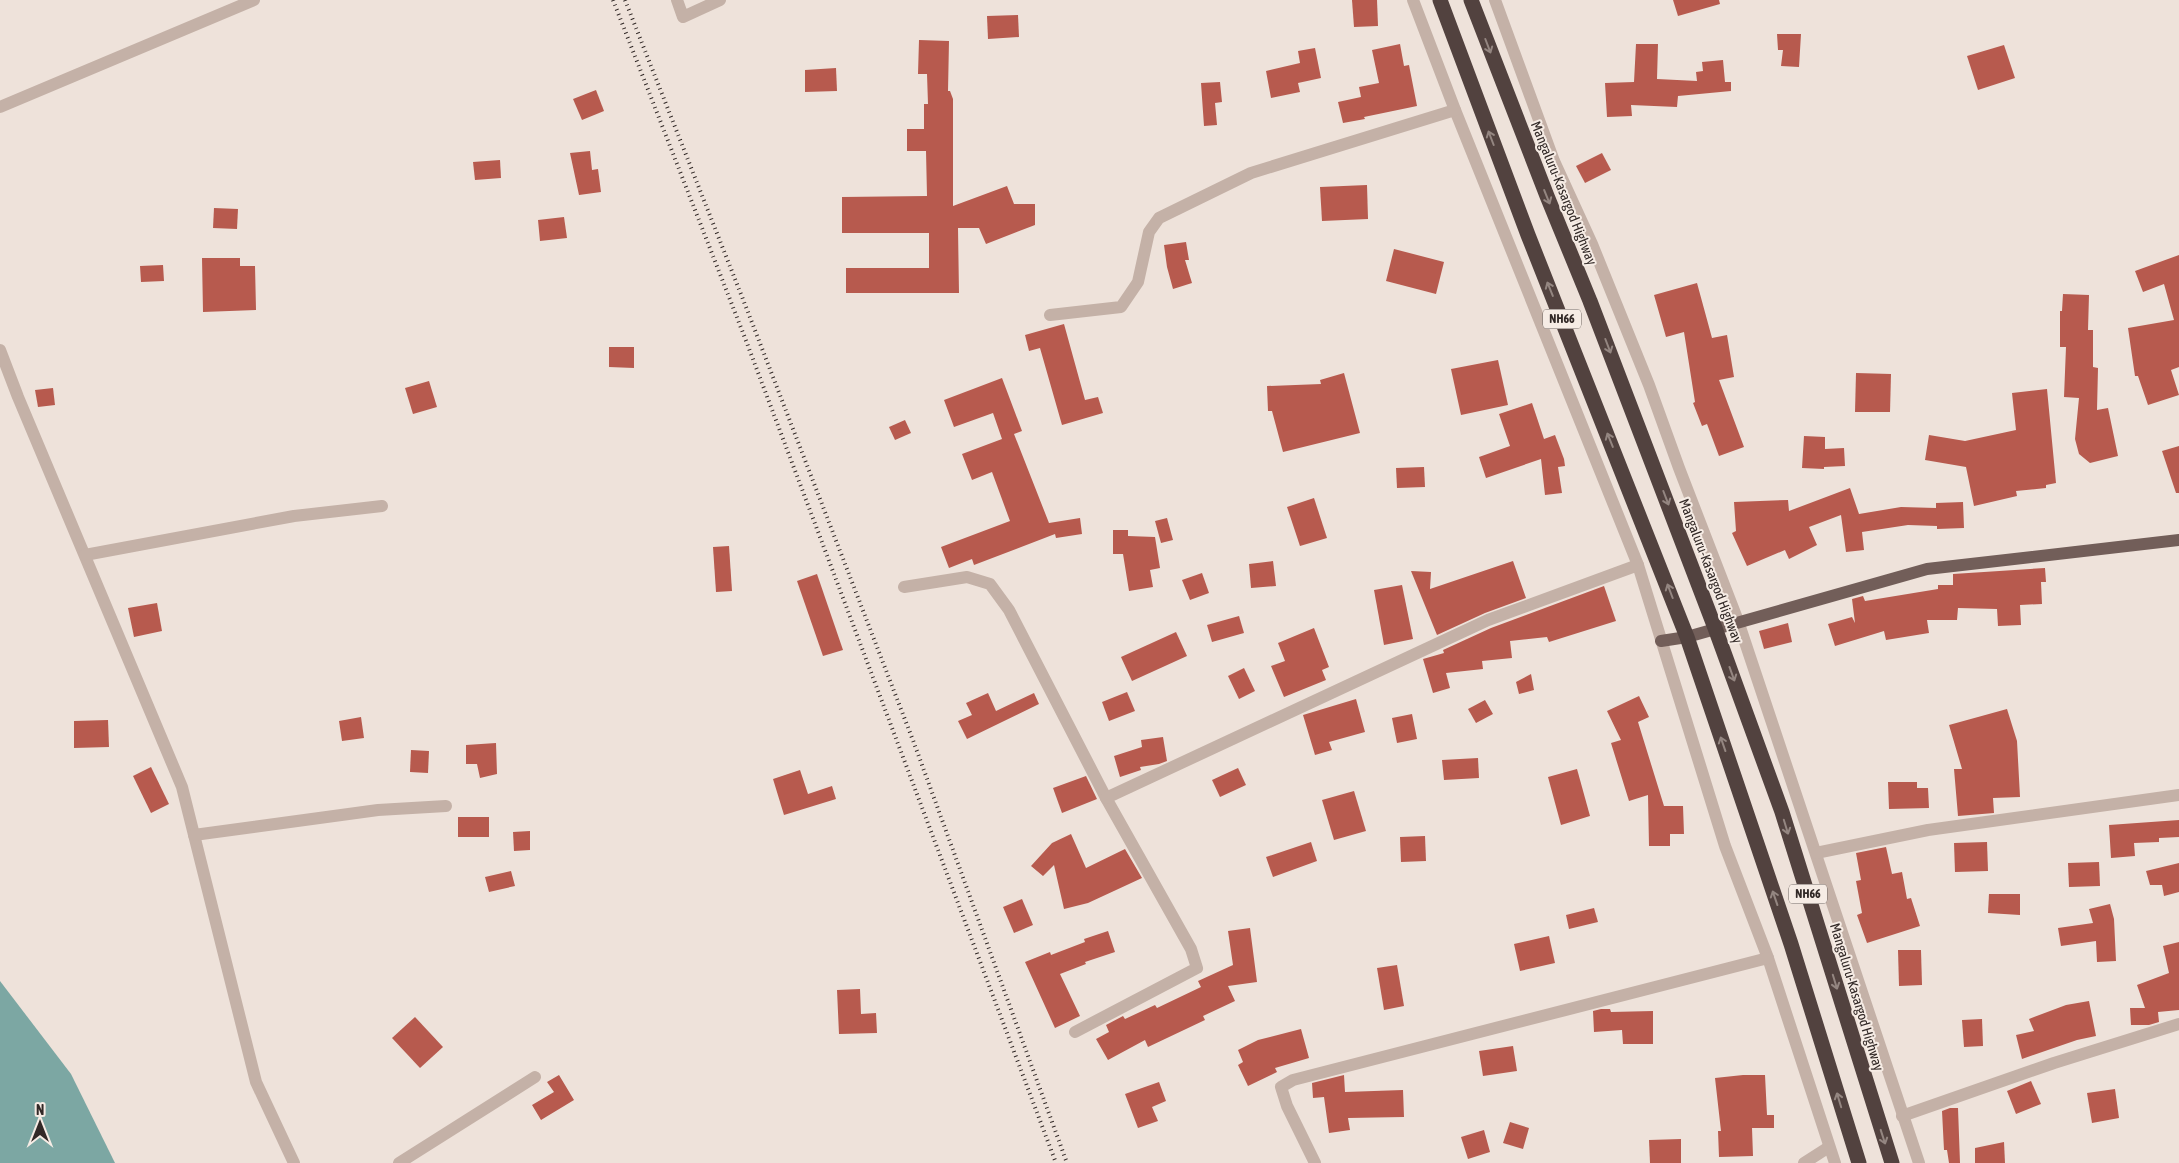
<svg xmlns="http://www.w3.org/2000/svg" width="2179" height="1163" font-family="'Asap Condensed',sans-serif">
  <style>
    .water { fill: #7ca7a3 }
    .building { fill: #b75a4e }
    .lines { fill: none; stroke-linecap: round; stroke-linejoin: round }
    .minor { stroke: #c4b1a7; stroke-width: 12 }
    .major { stroke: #725e59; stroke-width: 12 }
    .highway { stroke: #52423f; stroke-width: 15 }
    .rail { stroke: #322927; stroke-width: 4; stroke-dasharray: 1 4; stroke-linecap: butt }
    .oneway { stroke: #948681 }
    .labels { text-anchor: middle; stroke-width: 4; stroke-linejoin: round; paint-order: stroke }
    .shield { fill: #f6ece5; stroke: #6d6460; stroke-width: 1 }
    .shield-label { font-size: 12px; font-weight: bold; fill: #322927 }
    .street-label { font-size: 14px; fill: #322927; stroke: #f6ece5 }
  </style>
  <rect width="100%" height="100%" fill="#eee2da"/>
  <polygon class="water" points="0,981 71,1074 115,1163 0,1163"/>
  <g class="building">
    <polygon points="1352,0 1377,0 1378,26 1354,27"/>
    <polygon points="1673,0 1719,0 1720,4 1678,16"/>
    <polygon points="1018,15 1019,37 988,39 987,16"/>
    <polygon points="1777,34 1801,34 1799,67 1781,66 1783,50 1778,50"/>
    <polygon points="919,40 949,41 948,91 950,91 953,99 953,206 1007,186 1014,204 1035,204 1035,225 986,244 979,228 958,228 959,293 846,293 846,268 929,268 929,233 842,233 842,197 927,196 926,151 907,151 907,129 924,129 924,104 928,104 927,74 918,74"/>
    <polygon points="1400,44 1404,66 1409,65 1417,106 1364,117 1365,119 1343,123 1338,102 1361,97 1359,87 1379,83 1372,50"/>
    <polygon points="1636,44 1658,44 1657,79 1697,81 1696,72 1703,71 1702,62 1723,60 1725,82 1731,82 1731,91 1678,96 1677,107 1631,105 1632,116 1607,117 1605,83 1634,82"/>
    <polygon points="2004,45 2015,78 1978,90 1967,56"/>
    <polygon points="1315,48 1321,78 1298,83 1300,92 1271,98 1266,71 1300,63 1298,51"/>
    <polygon points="836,68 837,91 805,92 805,70"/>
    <polygon points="1220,82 1222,102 1215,103 1217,125 1204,126 1201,83"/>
    <polygon points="596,90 604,111 582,120 573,99"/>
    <polygon points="590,151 592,170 598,169 601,192 579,195 570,153"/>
    <polygon points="1602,153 1611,170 1585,183 1576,166"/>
    <polygon points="500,160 501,178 475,180 473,162"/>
    <polygon points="1367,185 1368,219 1322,221 1320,187"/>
    <polygon points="214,208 238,209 237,229 213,228"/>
    <polygon points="564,217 567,238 540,241 538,220"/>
    <polygon points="1186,242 1189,260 1185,260 1192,283 1173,289 1167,267 1164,245"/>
    <polygon points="1394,249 1444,262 1436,294 1386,281"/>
    <polygon points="2179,255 2179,367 2171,370 2179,395 2148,405 2138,376 2135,376 2128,328 2174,320 2164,284 2143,292 2135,271"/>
    <polygon points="202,258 240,258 240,266 255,266 256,310 203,312"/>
    <polygon points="163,265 164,281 141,282 140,266"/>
    <polygon points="1697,283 1712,338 1727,335 1734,377 1719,380 1744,447 1719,456 1707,424 1702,426 1693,403 1695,402 1684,332 1666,337 1654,295"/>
    <polygon points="2063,294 2089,295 2088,330 2093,330 2093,367 2098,368 2097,410 2108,408 2118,456 2090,463 2079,454 2075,439 2079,398 2064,397 2066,347 2060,347 2060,311 2062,311"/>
    <polygon points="1064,324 1085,400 1098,397 1103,413 1062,425 1040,348 1029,351 1025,335"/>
    <polygon points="609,347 634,347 634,368 609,367"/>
    <polygon points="1498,360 1508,405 1461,415 1451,369"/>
    <polygon points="1344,373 1360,433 1283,452 1272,411 1268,411 1267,386 1321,384 1320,380"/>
    <polygon points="1856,373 1891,374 1890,412 1855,412"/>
    <polygon points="1002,378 1022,431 1014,434 1049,523 1080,518 1082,534 1056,538 1055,534 974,565 972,559 949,568 941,547 1010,521 992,472 972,480 962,454 1002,439 993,413 954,427 944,400"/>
    <polygon points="429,381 437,407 413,414 405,388"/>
    <polygon points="53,388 55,405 38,407 35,390"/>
    <polygon points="2047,389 2056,483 2046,485 2046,488 2016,491 2017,496 1974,506 1966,467 1925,460 1929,435 1965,441 2016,430 2012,393"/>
    <polygon points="1532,403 1544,439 1555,435 1564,459 1565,466 1558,467 1562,493 1545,495 1541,459 1486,478 1479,457 1510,446 1499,414"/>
    <polygon points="905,420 911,433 895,440 889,427"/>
    <polygon points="1804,436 1825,437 1825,449 1844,448 1845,466 1824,467 1824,469 1802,468"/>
    <polygon points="2179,446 2179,493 2176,493 2162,451"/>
    <polygon points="1424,467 1425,487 1397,488 1396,468"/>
    <polygon points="1850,488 1859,514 1901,507 1936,508 1936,503 1963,502 1964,528 1937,529 1937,526 1908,525 1862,532 1864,550 1846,552 1841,515 1809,527 1817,545 1789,559 1785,550 1747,566 1732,533 1736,531 1734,502 1788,500 1789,511"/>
    <polygon points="1314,498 1327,538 1300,546 1287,507"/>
    <polygon points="1167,518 1173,540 1161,543 1155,521"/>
    <polygon points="1113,530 1128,530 1128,536 1155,537 1160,568 1150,570 1153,587 1129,591 1123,554 1113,554"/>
    <polygon points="729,546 732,591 716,592 713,547"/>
    <polygon points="1273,561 1276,586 1251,588 1249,564"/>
    <polygon points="1513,561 1526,598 1485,613 1437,635 1411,571 1431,572 1430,589"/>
    <polygon points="2045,568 2046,582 2041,582 2042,604 2020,605 2021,625 1998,626 1997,609 1958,608 1957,620 1927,620 1929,633 1886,640 1884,631 1835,646 1828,624 1852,617 1855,623 1852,599 1863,596 1865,601 1938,589 1938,585 1953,585 1953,574"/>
    <polygon points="1202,573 1209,593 1190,600 1182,580"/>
    <polygon points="817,574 843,650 823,656 797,581"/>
    <polygon points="1402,585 1413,639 1384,645 1374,590"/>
    <polygon points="1604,586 1616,621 1549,642 1547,637 1510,641 1512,658 1482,661 1483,669 1446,673 1450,688 1433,693 1423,659 1444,653 1443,650 1491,628"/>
    <polygon points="157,603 162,631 134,637 128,608"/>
    <polygon points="1239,616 1244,633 1212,642 1207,625"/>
    <polygon points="1788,623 1792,642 1764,649 1759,631"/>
    <polygon points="1314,628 1329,667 1322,670 1326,680 1284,697 1271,666 1285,661 1278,643"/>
    <polygon points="1176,632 1187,656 1132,681 1121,657"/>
    <polygon points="1244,668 1255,691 1239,699 1228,676"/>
    <polygon points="1531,674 1534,690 1519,694 1516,682"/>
    <polygon points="1127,692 1135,711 1109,721 1102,702"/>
    <polygon points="988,693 996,711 1034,693 1039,704 967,739 958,721 972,715 966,703"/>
    <polygon points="1639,696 1649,717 1638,722 1664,806 1683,806 1684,834 1670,834 1670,846 1649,846 1648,795 1629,801 1611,743 1621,740 1607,711"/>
    <polygon points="1356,699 1365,732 1329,742 1332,750 1315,755 1303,715"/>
    <polygon points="1485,700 1493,714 1476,723 1468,709"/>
    <polygon points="2007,709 2017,741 2020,797 1993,798 1994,813 1958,816 1954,769 1962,769 1949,725"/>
    <polygon points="1412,714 1417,739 1397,743 1392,718"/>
    <polygon points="361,717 364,738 342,741 339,721"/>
    <polygon points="108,720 109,747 74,748 74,721"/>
    <polygon points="1163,737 1167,761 1159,764 1140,767 1141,770 1120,777 1114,756 1142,747 1141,740"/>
    <polygon points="496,743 497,774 480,778 477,764 466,764 466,745"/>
    <polygon points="411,750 429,751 428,773 410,772"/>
    <polygon points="1478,758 1479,778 1444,780 1442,760"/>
    <polygon points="151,767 169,804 151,813 133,776"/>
    <polygon points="1238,768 1246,785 1220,797 1212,780"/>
    <polygon points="1577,769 1590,816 1561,825 1548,777"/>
    <polygon points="800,770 808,794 832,786 836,799 784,815 773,779"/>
    <polygon points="1086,776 1097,799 1062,813 1053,788"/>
    <polygon points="1888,782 1917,782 1917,788 1928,788 1929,808 1889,809"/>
    <polygon points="1354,791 1366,831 1334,840 1322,800"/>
    <rect x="458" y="817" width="31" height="20"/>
    <polygon points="2179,820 2179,837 2159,838 2159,842 2134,843 2135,856 2111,858 2109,825"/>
    <polygon points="530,831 530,850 514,851 513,832"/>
    <polygon points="1071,834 1086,868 1125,849 1142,878 1088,903 1064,909 1054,865 1043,876 1031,866 1052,843"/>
    <polygon points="1425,836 1426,861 1401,862 1400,837"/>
    <polygon points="1311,842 1317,861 1273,877 1266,857"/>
    <polygon points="1987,842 1988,871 1955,872 1954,843"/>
    <polygon points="1886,847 1892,874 1902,872 1907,899 1911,898 1920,926 1867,943 1857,915 1862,913 1856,881 1861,880 1856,853"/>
    <polygon points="2099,862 2100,886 2069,887 2068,863"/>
    <polygon points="2179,863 2179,892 2164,896 2162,885 2150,885 2146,871"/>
    <polygon points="511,871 515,886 489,892 485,877"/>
    <polygon points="1989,894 2020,894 2020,915 1988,913"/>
    <polygon points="1022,899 1033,925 1014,933 1003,907"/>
    <polygon points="2110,904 2114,919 2116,961 2097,962 2096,941 2061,946 2058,928 2093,923 2089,909"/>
    <polygon points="1594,908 1598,922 1569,929 1566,915"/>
    <polygon points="1250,928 1257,982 1228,986 1235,1001 1203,1016 1205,1020 1148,1047 1145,1040 1108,1060 1096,1039 1109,1032 1106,1025 1123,1016 1125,1019 1155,1005 1157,1008 1201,987 1198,981 1233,965 1228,931"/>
    <polygon points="1108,931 1115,952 1085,962 1086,964 1060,974 1080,1016 1055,1028 1025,962 1050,952 1051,955 1085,942 1084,939"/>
    <polygon points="1549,936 1555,963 1520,971 1514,944"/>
    <polygon points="2179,942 2179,1010 2158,1012 2159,1022 2149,1025 2131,1025 2130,1008 2145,1008 2137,985 2169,973 2163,946"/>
    <polygon points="1898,950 1921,950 1922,985 1899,986"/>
    <polygon points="1397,965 1404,1006 1384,1010 1377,968"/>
    <polygon points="860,989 861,1014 876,1013 877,1033 839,1034 837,990"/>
    <polygon points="2089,1001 2096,1036 2077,1040 2022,1059 2016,1035 2034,1031 2029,1019 2066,1005"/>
    <polygon points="1601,1009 1610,1009 1611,1012 1653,1011 1653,1044 1623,1044 1622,1030 1594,1032 1593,1011"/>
    <polygon points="415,1017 443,1047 420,1068 392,1038"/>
    <polygon points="1982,1019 1983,1046 1964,1047 1962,1020"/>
    <polygon points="1301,1029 1309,1058 1275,1068 1277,1072 1248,1086 1238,1065 1243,1062 1238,1050 1258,1040"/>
    <polygon points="1513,1046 1517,1071 1483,1076 1479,1051"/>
    <polygon points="559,1075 574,1100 541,1120 532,1105 554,1092 547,1082"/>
    <polygon points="1344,1075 1345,1092 1403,1090 1404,1117 1348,1118 1350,1130 1329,1133 1324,1097 1313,1098 1312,1083"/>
    <polygon points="1743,1075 1765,1075 1767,1115 1774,1115 1774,1128 1752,1128 1753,1156 1719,1157 1718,1131 1721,1131 1715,1078"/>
    <polygon points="2031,1081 2041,1104 2016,1114 2007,1091"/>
    <polygon points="1159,1082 1166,1101 1152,1107 1158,1121 1138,1128 1125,1094"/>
    <polygon points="2115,1089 2119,1118 2092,1123 2087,1093"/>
    <polygon points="1950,1108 1958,1108 1960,1163 1949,1163 1947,1150 1944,1150 1942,1111"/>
    <polygon points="1510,1122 1529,1128 1523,1149 1503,1143"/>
    <polygon points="1484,1130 1490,1152 1468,1159 1461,1137"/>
    <polygon points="1681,1139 1681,1163 1650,1163 1649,1140"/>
    <polygon points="2004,1142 2005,1163 1975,1163 1975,1148"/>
  </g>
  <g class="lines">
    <g class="minor">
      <polyline points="677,0 683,17 720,0"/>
      <polyline points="1413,0 1455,110 1638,565 1725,846 1768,958 1835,1163"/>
      <polyline points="1495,0 1554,161 1592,244 1649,385 1679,468 1738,621 1919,1163"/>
      <polyline points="0,107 254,0"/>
      <polyline points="1050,315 1121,307 1138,282 1149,232 1159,218 1251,173 1455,110"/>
      <polyline points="0,350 18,397 182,787 256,1082 294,1163"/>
      <polyline points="85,555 294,516 382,506"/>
      <polyline points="904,587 967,577 990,584 1009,610 1106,798 1191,949 1197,968 1075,1032"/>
      <polyline points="1106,798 1488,620 1638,565"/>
      <polyline points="194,835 378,810 446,806"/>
      <polyline points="1816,853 1928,830 2179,795"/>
      <polyline points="1902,1116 2054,1063 2179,1024"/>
      <polyline points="399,1163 535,1077"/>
      <polyline points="1315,1163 1287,1106 1281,1087 1293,1080 1768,958"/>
      <polyline points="1804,1163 1829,1147"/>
    </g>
    <polyline class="major" points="1661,641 1687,637 1927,569 2179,540"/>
    <g class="highway">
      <polyline points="1440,0 1528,235 1687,637 1791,944 1859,1163"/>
      <polyline points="1471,0 1547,196 1590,301 1715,628 1782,812 1892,1163"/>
    </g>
    <g class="rail">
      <polyline points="613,0 745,338 1056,1163"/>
      <polyline points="625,0 746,307 914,743 1067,1163"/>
    </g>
  </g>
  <defs><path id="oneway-shaft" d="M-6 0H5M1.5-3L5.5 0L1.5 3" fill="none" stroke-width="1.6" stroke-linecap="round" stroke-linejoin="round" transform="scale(1.25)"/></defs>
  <g class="oneway">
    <use href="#oneway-shaft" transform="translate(1488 46) rotate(69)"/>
    <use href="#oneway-shaft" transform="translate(1491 138) rotate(-111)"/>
    <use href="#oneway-shaft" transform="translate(1547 197) rotate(68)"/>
    <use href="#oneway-shaft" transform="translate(1550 289) rotate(-112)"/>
    <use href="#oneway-shaft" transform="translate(1608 346) rotate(69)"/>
    <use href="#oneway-shaft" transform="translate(1610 440) rotate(-112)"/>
    <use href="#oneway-shaft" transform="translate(1666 498) rotate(69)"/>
    <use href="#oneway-shaft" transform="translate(1670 591) rotate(-111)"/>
    <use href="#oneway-shaft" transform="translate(1732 674) rotate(70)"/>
    <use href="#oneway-shaft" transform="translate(1723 744) rotate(-109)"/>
    <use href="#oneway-shaft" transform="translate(1786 827) rotate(73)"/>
    <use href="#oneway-shaft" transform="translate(1775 898) rotate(-109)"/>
    <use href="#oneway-shaft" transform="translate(1835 982) rotate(73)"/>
    <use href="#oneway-shaft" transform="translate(1839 1100) rotate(-107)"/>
    <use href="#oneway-shaft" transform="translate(1883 1137) rotate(72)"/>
  </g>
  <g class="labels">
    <g class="shield">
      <rect x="1543" y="309.5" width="38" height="19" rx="4"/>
      <rect x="1789" y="884.5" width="38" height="19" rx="4"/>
    </g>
    <g class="shield-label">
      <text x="1562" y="323">NH66</text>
      <text x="1808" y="898">NH66</text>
    </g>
    <g class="street-label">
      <text transform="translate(1564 193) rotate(68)" y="5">Mangaluru-Kasargod Highway</text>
      <text transform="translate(1711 571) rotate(69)" y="5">Mangaluru-Kasargod Highway</text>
      <text transform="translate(1857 997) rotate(73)" y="5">Mangaluru-Kasargod Highway</text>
    </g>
  </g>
  <g transform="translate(40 1123)" stroke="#f6ece5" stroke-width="4" paint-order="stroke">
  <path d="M0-4L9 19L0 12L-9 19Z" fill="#322927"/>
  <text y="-8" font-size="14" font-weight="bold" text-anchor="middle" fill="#322927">N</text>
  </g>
</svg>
